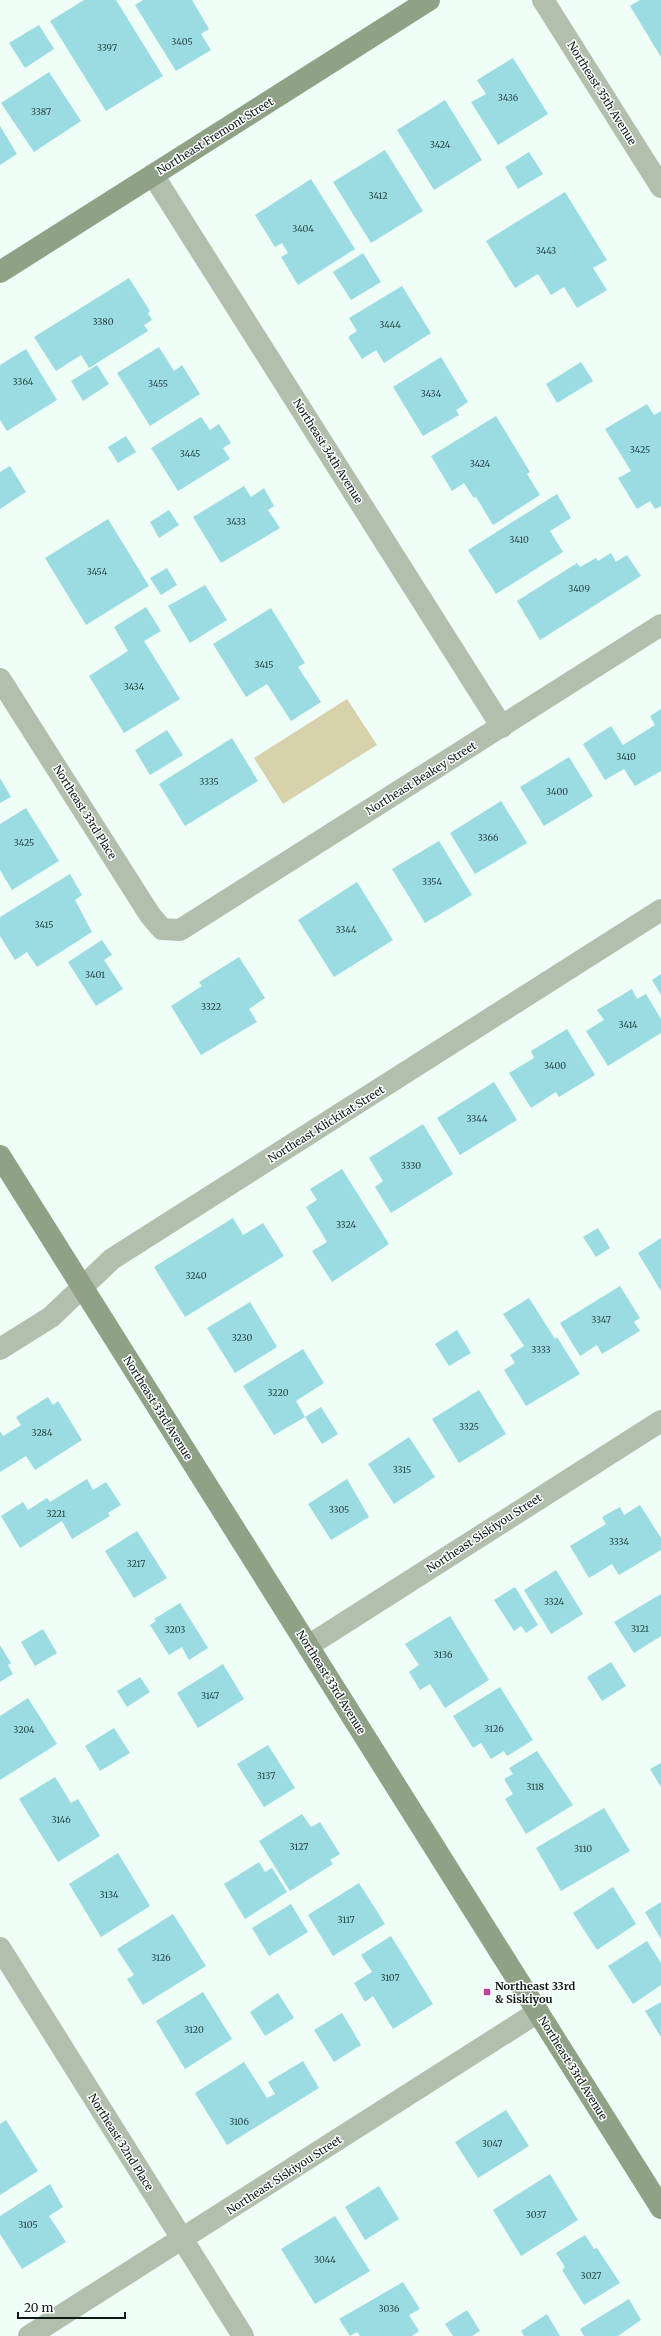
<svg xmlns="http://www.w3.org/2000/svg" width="661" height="2336" font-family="Merriweather,serif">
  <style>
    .green { fill: #d7d2ac }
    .building { fill: #9adce2 }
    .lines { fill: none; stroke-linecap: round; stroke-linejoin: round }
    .street { stroke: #b2bfac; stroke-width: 22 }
    .secondary { stroke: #8fa286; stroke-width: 22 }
    .poi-dot { fill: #b84196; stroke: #fff; stroke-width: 1.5 }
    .labels { text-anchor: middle; stroke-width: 3; stroke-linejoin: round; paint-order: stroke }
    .number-label { font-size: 9px; fill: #2f4a48 }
    .street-label { font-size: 11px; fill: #0b1a15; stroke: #fff }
    .poi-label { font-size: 11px; font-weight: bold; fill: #0b1a15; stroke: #fff; text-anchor: start }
  </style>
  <rect width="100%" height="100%" fill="#effff8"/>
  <polygon class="green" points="347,699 377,745 283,804 254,758"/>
  <g class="building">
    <polygon points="84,0 116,0 163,76 106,111 50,21"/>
    <polygon points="143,0 192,0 209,29 201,34 211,50 176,71 135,5"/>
    <polygon points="640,0 661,0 661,57 630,6"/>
    <polygon points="39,25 54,49 25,68 9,43"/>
    <polygon points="513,58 548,114 498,145 471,102 486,94 477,80"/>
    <polygon points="49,72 81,121 34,152 1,103"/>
    <polygon points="445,100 482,160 434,190 397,130"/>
    <polygon points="0,126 17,154 0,165"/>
    <polygon points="385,150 423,211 371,243 333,182"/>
    <polygon points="529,152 543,174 518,189 505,167"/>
    <polygon points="311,179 355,249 298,285 281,257 288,253 282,243 275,247 255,215"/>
    <polygon points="565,192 607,260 593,268 607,290 577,308 564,287 551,295 538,274 515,288 486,241"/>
    <polygon points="363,253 381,282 351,300 333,272"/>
    <polygon points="129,278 150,311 148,313 152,320 144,325 148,331 89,368 81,355 56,371 34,337"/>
    <polygon points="402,286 431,333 384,363 376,350 362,359 348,337 357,331 349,318"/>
    <polygon points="159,347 174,371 182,365 200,394 150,426 117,373"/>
    <polygon points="26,349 57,400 7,431 0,420 0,365"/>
    <polygon points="441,357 468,402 456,410 459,415 423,436 393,387"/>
    <polygon points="581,362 593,381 557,403 546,384"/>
    <polygon points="97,365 109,384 83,401 71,381"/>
    <polygon points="647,404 654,415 661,411 661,506 655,509 650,501 637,509 618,478 631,471 605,429"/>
    <polygon points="496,416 530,472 527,474 540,495 493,525 476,497 474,498 464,483 452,491 431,456"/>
    <polygon points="201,417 210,430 219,424 231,443 223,448 230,459 178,491 151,448"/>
    <polygon points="126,436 136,452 118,463 108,447"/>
    <polygon points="10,466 26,492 0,509 0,472"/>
    <polygon points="244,486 251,497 264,488 274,506 268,510 280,528 221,563 193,517"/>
    <polygon points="557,494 571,518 550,531 563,552 496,594 468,550"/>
    <polygon points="169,510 179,525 159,538 150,522"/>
    <polygon points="108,519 149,586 86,625 45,558"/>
    <polygon points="611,553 616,562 627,555 641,576 540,640 517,601 577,563 580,567 596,558 598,561"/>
    <polygon points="167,568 177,585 161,595 150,578"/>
    <polygon points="205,585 227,620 190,643 168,606"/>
    <polygon points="146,607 161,631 144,641 180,699 124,733 89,676 128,651 114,627"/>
    <polygon points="271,608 305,663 298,667 321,702 291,721 267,684 246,697 213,644"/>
    <polygon points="661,709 661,771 635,786 624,769 605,780 583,744 611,726 623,745 655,725 650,716"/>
    <polygon points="167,730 183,755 150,775 135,750"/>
    <polygon points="232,738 258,781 185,826 159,784"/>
    <polygon points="569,757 593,796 544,826 520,787"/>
    <polygon points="0,778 11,797 0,803"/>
    <polygon points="501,801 527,843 475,874 450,833"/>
    <polygon points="26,808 59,861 12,890 0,870 0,824"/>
    <polygon points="439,841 472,895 425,923 392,869"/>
    <polygon points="70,874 82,895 75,900 92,932 37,967 27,952 15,960 0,936 0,917"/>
    <polygon points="357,882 393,940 334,977 298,920"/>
    <polygon points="102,940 112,955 104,960 123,989 96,1006 68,962"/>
    <polygon points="239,957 265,998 249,1009 257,1022 201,1055 171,1006 202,986 199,982"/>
    <polygon points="661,974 661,995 652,980"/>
    <polygon points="632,989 637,999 646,994 661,1019 661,1033 608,1066 586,1031 604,1020 597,1010"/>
    <polygon points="567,1029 595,1075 559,1097 556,1092 531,1108 509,1073 534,1058 531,1051"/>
    <polygon points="494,1082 517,1120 460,1155 437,1118"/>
    <polygon points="423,1124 453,1174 391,1213 375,1187 383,1181 369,1158"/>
    <polygon points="342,1169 389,1244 332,1282 312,1251 327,1242 306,1207 317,1200 310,1189"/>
    <polygon points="233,1218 243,1235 263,1223 284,1256 185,1317 154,1267"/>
    <polygon points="598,1228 610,1248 596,1257 583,1237"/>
    <polygon points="661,1238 661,1291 638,1253"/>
    <polygon points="620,1286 640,1318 634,1322 640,1331 602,1354 597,1345 580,1356 560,1323"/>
    <polygon points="529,1298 555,1339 557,1337 580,1374 526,1406 504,1370 515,1363 510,1355 524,1346 503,1314"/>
    <polygon points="250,1302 277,1347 235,1373 207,1328"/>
    <polygon points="457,1330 471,1353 449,1366 435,1344"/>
    <polygon points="303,1349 324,1383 296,1401 305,1417 274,1435 243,1386"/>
    <polygon points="479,1390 506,1434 459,1463 432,1419"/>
    <polygon points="48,1397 53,1405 58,1401 82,1440 35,1470 26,1456 0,1472 0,1431 3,1436 21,1425 16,1417"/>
    <polygon points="321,1407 338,1434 322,1444 305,1417"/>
    <polygon points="409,1437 435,1477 394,1504 368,1464"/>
    <polygon points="87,1479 93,1490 106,1482 121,1505 108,1513 110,1516 72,1539 62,1521 20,1548 1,1516 23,1502 28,1510 47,1498 50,1502"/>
    <polygon points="347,1479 369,1517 331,1540 308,1504"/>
    <polygon points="640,1505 661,1538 661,1550 619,1575 612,1564 589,1578 570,1546 606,1524 602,1517 620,1507 624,1515"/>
    <polygon points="137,1531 167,1578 134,1598 105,1551"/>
    <polygon points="556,1570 583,1614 551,1634 524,1590"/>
    <polygon points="515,1587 538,1625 526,1633 521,1626 514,1631 494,1600"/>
    <polygon points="661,1594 661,1636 634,1653 614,1622"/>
    <polygon points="180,1603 208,1648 189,1660 182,1647 169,1655 150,1625 156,1621 154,1619"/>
    <polygon points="450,1616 489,1680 445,1708 430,1684 420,1690 409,1672 419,1665 405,1644"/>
    <polygon points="43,1629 57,1653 35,1666 21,1642"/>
    <polygon points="0,1645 11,1663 8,1665 13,1674 0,1682"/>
    <polygon points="611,1662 626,1686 602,1701 587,1677"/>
    <polygon points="223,1664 244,1699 198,1728 177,1693"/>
    <polygon points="140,1677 150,1692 127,1707 117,1691"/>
    <polygon points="500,1687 533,1740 507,1756 504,1751 491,1759 481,1743 473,1748 453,1716"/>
    <polygon points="28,1698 57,1744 0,1780 0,1716"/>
    <polygon points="114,1728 130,1753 100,1771 85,1746"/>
    <polygon points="268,1745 295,1788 264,1807 237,1764"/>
    <polygon points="537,1751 573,1805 526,1834 505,1799 513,1794 504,1779 513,1774 509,1768"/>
    <polygon points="661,1763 661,1787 650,1769"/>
    <polygon points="55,1777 71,1803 78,1799 100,1836 58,1862 19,1799"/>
    <polygon points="604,1808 630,1851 561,1891 536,1848"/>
    <polygon points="302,1814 311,1827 320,1822 340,1854 330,1860 333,1864 290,1891 259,1841"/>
    <polygon points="118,1853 150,1906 101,1937 69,1884"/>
    <polygon points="259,1862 265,1872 272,1868 287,1892 245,1919 224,1884"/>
    <polygon points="359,1883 385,1924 333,1956 308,1915"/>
    <polygon points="613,1887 636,1924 597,1950 573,1913"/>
    <polygon points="661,1902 661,1939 645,1912"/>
    <polygon points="291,1904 308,1932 269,1956 252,1928"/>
    <polygon points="173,1914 206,1966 143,2005 127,1979 134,1975 117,1949"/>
    <polygon points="391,1936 433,2004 393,2029 373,1996 365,2002 354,1983 372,1972 361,1955"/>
    <polygon points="647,1941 661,1963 661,1985 633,2004 608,1966"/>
    <polygon points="203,1992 232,2039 185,2069 156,2021"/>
    <polygon points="278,1993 294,2018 265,2036 250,2012"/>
    <polygon points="661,2002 661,2037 645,2011"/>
    <polygon points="342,2013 361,2045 334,2062 314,2030"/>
    <polygon points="303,2061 319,2088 227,2145 195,2093 244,2062 267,2098 275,2094 268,2082"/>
    <polygon points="506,2110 529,2146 478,2178 455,2142"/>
    <polygon points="6,2120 38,2171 0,2195 0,2124"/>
    <polygon points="550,2174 578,2220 521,2256 493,2210"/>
    <polygon points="50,2184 63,2207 49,2216 66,2242 22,2269 0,2234 0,2216"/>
    <polygon points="379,2186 399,2219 365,2240 345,2207"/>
    <polygon points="335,2216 370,2271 315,2304 281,2249"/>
    <polygon points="585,2235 594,2249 597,2248 620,2283 584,2305 562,2270 565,2267 556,2253"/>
    <polygon points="403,2282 420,2309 409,2315 419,2331 412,2336 360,2336 357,2332 350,2336 339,2319"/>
    <polygon points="629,2299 641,2320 618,2336 584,2336 580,2329"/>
    <polygon points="467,2310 480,2331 472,2336 453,2336 445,2324"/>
    <polygon points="547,2314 560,2336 524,2336 521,2331"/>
  </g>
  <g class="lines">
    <g class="street">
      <polyline points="543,0 661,187"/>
      <polyline points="153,175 502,727"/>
      <polyline points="0,679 150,915 162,929 180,930 661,625"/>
      <polyline points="0,1349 51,1317 112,1259 661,910"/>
      <polyline points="308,1646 661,1421"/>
      <polyline points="0,1948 243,2336"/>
      <polyline points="29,2336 538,2012"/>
    </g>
    <g class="secondary">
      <polyline points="0,272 429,0"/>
      <polyline points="0,1156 661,2208"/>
    </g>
  </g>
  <rect class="poi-dot" x="483" y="1988" width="8" height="8" rx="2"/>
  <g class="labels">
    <g class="number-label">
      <text x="182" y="45">3405</text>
      <text x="107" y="51">3397</text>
      <text x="508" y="101">3436</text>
      <text x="41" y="115">3387</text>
      <text x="440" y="148">3424</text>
      <text x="378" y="199">3412</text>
      <text x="303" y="232">3404</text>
      <text x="546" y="254">3443</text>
      <text x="103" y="325">3380</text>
      <text x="390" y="328">3444</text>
      <text x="23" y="385">3364</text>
      <text x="158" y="387">3455</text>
      <text x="431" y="397">3434</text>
      <text x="640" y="453">3425</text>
      <text x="190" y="457">3445</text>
      <text x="480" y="467">3424</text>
      <text x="236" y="525">3433</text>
      <text x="519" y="543">3410</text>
      <text x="97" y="575">3454</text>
      <text x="579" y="592">3409</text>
      <text x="264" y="668">3415</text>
      <text x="134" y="690">3434</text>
      <text x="626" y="760">3410</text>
      <text x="209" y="785">3335</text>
      <text x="557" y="795">3400</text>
      <text x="488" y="841">3366</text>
      <text x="24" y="846">3425</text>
      <text x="432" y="885">3354</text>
      <text x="44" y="928">3415</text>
      <text x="346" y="933">3344</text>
      <text x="95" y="978">3401</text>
      <text x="211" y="1010">3322</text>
      <text x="628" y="1028">3414</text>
      <text x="555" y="1069">3400</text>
      <text x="477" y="1122">3344</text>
      <text x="411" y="1169">3330</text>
      <text x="346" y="1228">3324</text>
      <text x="196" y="1279">3240</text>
      <text x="601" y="1323">3347</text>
      <text x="242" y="1341">3230</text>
      <text x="541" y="1353">3333</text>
      <text x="278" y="1396">3220</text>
      <text x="469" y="1430">3325</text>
      <text x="42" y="1436">3284</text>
      <text x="402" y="1473">3315</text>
      <text x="339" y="1513">3305</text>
      <text x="56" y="1517">3221</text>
      <text x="619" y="1545">3334</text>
      <text x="136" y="1567">3217</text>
      <text x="554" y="1605">3324</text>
      <text x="640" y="1632">3121</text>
      <text x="175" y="1633">3203</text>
      <text x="443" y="1658">3136</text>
      <text x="210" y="1699">3147</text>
      <text x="494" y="1732">3126</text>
      <text x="24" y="1733">3204</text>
      <text x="266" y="1779">3137</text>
      <text x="535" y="1790">3118</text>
      <text x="61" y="1823">3146</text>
      <text x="299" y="1850">3127</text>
      <text x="583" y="1852">3110</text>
      <text x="109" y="1898">3134</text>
      <text x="346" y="1923">3117</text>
      <text x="161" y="1961">3126</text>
      <text x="390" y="1981">3107</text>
      <text x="194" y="2033">3120</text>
      <text x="239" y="2125">3106</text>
      <text x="492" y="2147">3047</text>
      <text x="536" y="2218">3037</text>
      <text x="28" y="2228">3105</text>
      <text x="325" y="2263">3044</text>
      <text x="591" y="2279">3027</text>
      <text x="389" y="2312">3036</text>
    </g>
    <g class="street-label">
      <text transform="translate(602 93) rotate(58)" y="4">Northeast 35th Avenue</text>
      <text transform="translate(215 136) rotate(-32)" y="4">Northeast Fremont Street</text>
      <text transform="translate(328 451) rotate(58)" y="4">Northeast 34th Avenue</text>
      <text transform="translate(421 778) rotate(-32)" y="4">Northeast Beakey Street</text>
      <text transform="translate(85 812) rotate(58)" y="4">Northeast 33rd Place</text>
      <text transform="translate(326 1124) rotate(-32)" y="4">Northeast Klickitat Street</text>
      <text transform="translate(158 1408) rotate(58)" y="4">Northeast 33rd Avenue</text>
      <text transform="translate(484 1533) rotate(-33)" y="4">Northeast Siskiyou Street</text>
      <text transform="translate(331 1682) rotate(58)" y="4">Northeast 33rd Avenue</text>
      <text transform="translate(573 2068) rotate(58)" y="4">Northeast 33rd Avenue</text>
      <text transform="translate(121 2142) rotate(58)" y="4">Northeast 32nd Place</text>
      <text transform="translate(284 2175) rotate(-33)" y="4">Northeast Siskiyou Street</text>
    </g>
    <g class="poi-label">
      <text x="495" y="1990">Northeast 33rd<tspan x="495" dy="13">&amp; Siskiyou</tspan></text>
    </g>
  </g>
  <path d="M18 2312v6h107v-6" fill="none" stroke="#0b1a15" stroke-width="2"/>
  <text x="24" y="2312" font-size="12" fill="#0b1a15" stroke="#ffffff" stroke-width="3" paint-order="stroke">20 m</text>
</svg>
